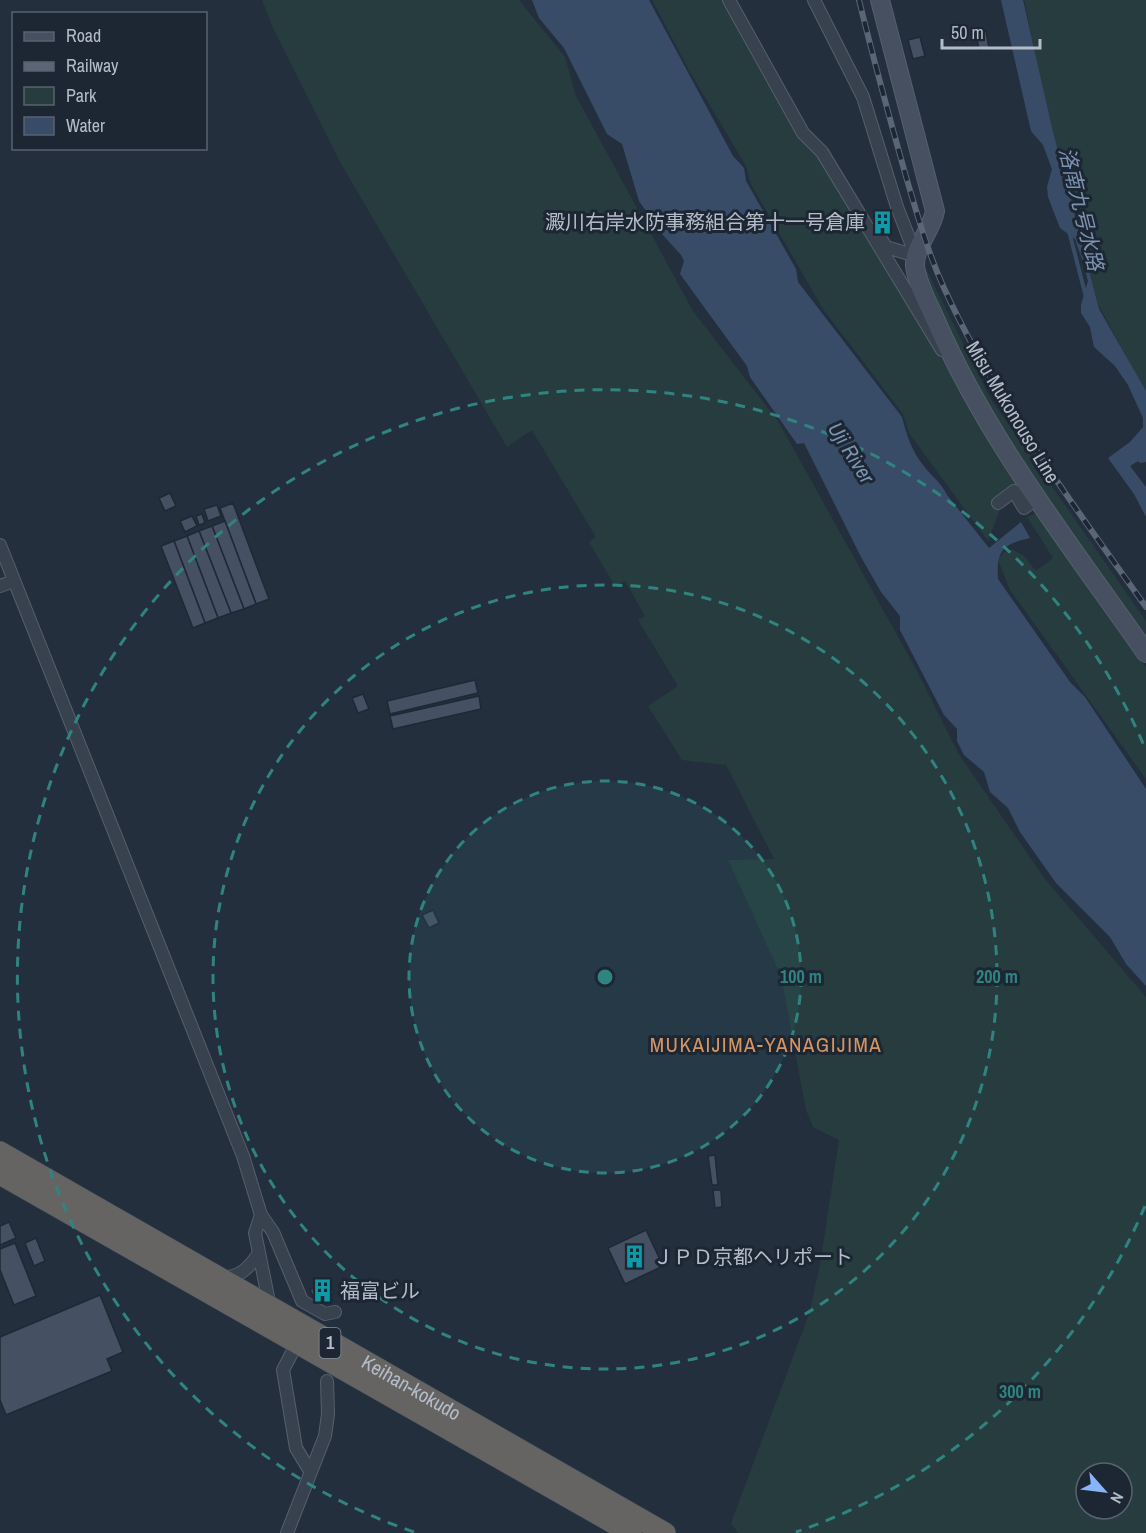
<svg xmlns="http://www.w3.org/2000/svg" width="1146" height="1533" font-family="'Archivo Narrow','Noto Sans JP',sans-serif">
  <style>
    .green { fill: #263c3f; fill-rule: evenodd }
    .water { fill: #394c67 }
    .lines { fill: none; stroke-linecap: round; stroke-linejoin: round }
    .stream { stroke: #394c67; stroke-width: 4 }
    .building { fill: #455162; stroke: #1f2835; stroke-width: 1.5 }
    .minor-casing { stroke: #565f6c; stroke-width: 14 }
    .secondary-casing { stroke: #565f6c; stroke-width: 20 }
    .trunk-casing { stroke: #434c59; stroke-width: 22 }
    .minor { stroke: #38414e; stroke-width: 12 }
    .secondary { stroke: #465061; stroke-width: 18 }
    .trunk { stroke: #656462; stroke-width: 21 }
    .rail-casing { stroke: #5a6575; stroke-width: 6 }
    .rail { stroke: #1d2633; stroke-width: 4; stroke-dasharray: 11; stroke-linecap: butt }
    .ring { fill: none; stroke: #308480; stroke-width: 3; stroke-dasharray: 10 8 }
    .labels { text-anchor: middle; stroke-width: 6; stroke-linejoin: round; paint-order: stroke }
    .shield { fill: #1d2633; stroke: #878f9c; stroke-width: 1.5 }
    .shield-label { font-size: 18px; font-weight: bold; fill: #b4bcc9 }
    .poi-label { font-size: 20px; fill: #b4bcc9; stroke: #1d2633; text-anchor: start }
    .street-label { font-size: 20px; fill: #b4bcc9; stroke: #1d2633 }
    .water-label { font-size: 21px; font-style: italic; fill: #7c92b1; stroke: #1d2633 }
    .neighbourhood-label { font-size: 21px; letter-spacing: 1.5px; fill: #d59563; stroke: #1d2633 }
    .centre { fill: #308480; stroke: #1d2633; stroke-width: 3 }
    .ring-label { font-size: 18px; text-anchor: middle; font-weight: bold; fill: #308480; stroke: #1d2633; stroke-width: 6; stroke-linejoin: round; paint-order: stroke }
  </style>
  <rect width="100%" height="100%" fill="#242f3e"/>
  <g class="green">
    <path d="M262,0H519L565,57L576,96L693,311L778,421L917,671L958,753L1045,879L1146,997V1533H738L731,1523L809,1314L820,1265L839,1140L813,1127L806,1110L781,976L728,860L774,859L726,765L682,760L648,706L678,686L638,620L645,616L625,581L615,586L589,542L596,537L532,430L507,447L340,162L273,28ZM1086,1473H1122V1509H1086Z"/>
    <polygon points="652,0 729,0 757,51 822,152 1032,502 1014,491 999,503 1000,510 988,541 909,433 903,414 823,309 751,184 746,166 690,72"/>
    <polygon points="1024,0 1146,0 1146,393 1098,304 1049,122"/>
    <polygon points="926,269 990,398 1146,621 1146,641 1035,481 963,370 923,270"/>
    <polygon points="1041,511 1146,667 1146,779 1010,590 998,560 1004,552 1012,549 1024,556 1036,571 1053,558 1027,517"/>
  </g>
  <g class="water">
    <path d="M532,0H649L733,156L744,168L746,181L796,269L798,282L902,417C906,433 912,452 923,465C931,476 941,482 947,495L989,548L1021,522L1030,538C1004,544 996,549 998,579L1070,682L1085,697L1146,789V986L1126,964L1110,937L1056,883L1020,832L1008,808L990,792L984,772L964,755L957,741V729L944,715L900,630V616L881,592L861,557L804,443L797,444L750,377L747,366L680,274L684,261L681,255L662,234L639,201L622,144L607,134L564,48L539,18Z"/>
    <polygon points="1001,0 1023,0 1052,128 1099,309 1146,391 1146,462 1140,463 1138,461 1130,466 1146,487 1146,517 1134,494 1108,458 1130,442 1143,427 1143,418 1128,385 1115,366 1094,347 1090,327 1081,313 1081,305 1088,281 1083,262 1075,239 1060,228 1048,197 1047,187 1052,169 1043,145 1031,131"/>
  </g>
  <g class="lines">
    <polyline class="stream" points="1069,231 1086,297"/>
  </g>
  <g class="building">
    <polygon points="986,31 989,48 979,50 976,33"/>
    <polygon points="920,37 925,56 913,59 908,40"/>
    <polygon points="881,212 891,228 885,232 874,217"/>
    <polygon points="170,493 176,506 165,511 159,498"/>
    <polygon points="233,503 269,599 256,604 220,508"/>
    <polygon points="217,505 221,516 208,521 204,509"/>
    <polygon points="202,514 205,523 199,525 196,516"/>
    <polygon points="192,516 197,526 185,532 180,521"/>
    <polygon points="225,521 256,604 244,609 212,526"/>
    <polygon points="212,526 244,609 231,613 199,531"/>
    <polygon points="199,531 231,613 218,618 187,536"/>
    <polygon points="187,536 218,618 205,623 174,541"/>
    <polygon points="174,541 205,623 193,628 161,546"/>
    <polygon points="475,680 478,693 390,714 387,701"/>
    <polygon points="363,694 369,709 358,713 352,698"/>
    <polygon points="479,696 481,709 393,729 390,716"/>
    <polygon points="433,910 439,923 429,928 422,915"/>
    <polygon points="715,1155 718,1185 712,1185 708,1156"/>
    <polygon points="713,1190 721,1190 722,1207 715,1208"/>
    <polygon points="9,1222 16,1238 0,1245 0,1226"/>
    <polygon points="646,1230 663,1266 625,1284 608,1248"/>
    <polygon points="36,1238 45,1261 34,1266 25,1243"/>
    <polygon points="15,1243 36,1296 14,1305 0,1270 0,1249"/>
    <polygon points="328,1279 334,1293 315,1301 310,1290"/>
    <polygon points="100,1295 123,1352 107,1359 112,1371 6,1415 0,1400 0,1337"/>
  </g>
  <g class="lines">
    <defs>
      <g id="minor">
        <polyline points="729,0 803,133 822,152 942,350"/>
        <polyline points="814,0 863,97 897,207 916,256"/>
        <polyline points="879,236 886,247 916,256"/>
        <polyline points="998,503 1014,491 1024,508 1032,502 1026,491"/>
        <polyline points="0,545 243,1156 261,1215 273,1232 302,1301 325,1314 335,1312"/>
        <polyline points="0,586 14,581"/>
        <polyline points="261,1215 255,1233 270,1307"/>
        <path d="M222,1278C240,1276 247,1270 257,1256"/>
        <polyline points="297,1343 283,1370 296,1448 310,1471"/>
        <polyline points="287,1533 325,1436 328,1414 327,1381"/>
      </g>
      <path id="secondary" d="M880,0L935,211C932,230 914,246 915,266C917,284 929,305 936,321C988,441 1072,547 1146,653"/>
      <g id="trunk">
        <path id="s1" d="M0,1152L665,1533"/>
        <polyline points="0,1174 631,1533"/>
      </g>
    </defs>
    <use href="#minor" class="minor-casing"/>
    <use href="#secondary" class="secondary-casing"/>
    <use href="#trunk" class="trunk-casing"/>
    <use href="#minor" class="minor"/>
    <use href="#secondary" class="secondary"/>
    <use href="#trunk" class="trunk"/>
    <defs>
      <path id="rail" d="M859,0C874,61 890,120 907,180C918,217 928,253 944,288C997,404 1073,504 1146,607"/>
    </defs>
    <use href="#rail" class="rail-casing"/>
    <use href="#rail" class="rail"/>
  </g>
  <circle cx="605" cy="977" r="196" fill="#308480" fill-opacity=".12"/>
  <g class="ring">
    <circle cx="605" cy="977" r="196"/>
    <circle cx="605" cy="977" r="392"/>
    <path d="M1145 1206A587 587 0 0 1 796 1532M414 1532A587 587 0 1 1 1145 748"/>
  </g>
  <defs>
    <symbol id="building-bare" viewBox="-9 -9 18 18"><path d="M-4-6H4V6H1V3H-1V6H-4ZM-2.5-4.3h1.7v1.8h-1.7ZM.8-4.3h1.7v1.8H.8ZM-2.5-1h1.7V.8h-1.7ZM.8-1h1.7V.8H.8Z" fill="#0f9aa8" stroke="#1d2633" stroke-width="2.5" paint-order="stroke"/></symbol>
  </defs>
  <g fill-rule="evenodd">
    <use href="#building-bare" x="866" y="206" width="33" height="33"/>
    <use href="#building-bare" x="618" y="1240" width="33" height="33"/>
    <use href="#building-bare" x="306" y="1274" width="33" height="33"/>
  </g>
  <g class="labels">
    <rect class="shield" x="319.5" y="1328" width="21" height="30" rx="4.5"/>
    <g class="shield-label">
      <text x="330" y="1349">1</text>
    </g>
    <g class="poi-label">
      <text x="865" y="229" text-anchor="end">澱川右岸水防事務組合第十一号倉庫</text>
      <text x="653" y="1264">ＪＰＤ京都ヘリポート</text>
      <text x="340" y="1298">福富ビル</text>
    </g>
    <g class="street-label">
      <text transform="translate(1013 412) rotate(59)" y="7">Misu Mukonouso Line</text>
      <text dy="7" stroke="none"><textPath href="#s1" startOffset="474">Keihan-kokudo</textPath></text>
    </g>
    <g class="water-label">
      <text transform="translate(1081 209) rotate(76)" y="7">洛南九号水路</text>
      <text transform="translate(851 453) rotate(58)" y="7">Uji River</text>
    </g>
    <g class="neighbourhood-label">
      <text x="766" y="1052">MUKAIJIMA-YANAGIJIMA</text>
    </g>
  </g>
  <circle cx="605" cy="977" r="9" class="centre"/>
  <g class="ring-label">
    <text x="801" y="983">100 m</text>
    <text x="997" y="983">200 m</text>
    <text x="1020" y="1398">300 m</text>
  </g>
  <rect x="12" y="12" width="195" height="138" fill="#1d2633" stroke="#59626f" stroke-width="1.5"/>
  <rect x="24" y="32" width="30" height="9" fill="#465061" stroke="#59626f" stroke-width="1.5"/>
  <text x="66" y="42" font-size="18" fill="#b4bcc9">Road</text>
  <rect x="24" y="62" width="30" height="9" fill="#5a6575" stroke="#59626f" stroke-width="1.5"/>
  <text x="66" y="72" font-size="18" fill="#b4bcc9">Railway</text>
  <rect x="24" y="87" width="30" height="18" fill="#263c3f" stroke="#59626f" stroke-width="1.5"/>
  <text x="66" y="102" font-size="18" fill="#b4bcc9">Park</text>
  <rect x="24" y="117" width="30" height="18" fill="#394c67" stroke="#59626f" stroke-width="1.5"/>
  <text x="66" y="132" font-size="18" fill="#b4bcc9">Water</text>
  <g transform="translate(1104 1491) rotate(118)"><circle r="28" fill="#1d2633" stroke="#59626f" stroke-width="1.5"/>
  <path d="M0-4.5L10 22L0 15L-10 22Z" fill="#8ab4f8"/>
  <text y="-9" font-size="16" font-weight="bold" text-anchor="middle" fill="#b4bcc9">N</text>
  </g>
  <path d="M942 39v9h98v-9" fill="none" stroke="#b4bcc9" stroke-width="3"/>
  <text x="951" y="39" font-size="18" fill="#b4bcc9" stroke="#1d2633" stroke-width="4.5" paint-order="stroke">50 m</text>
</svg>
